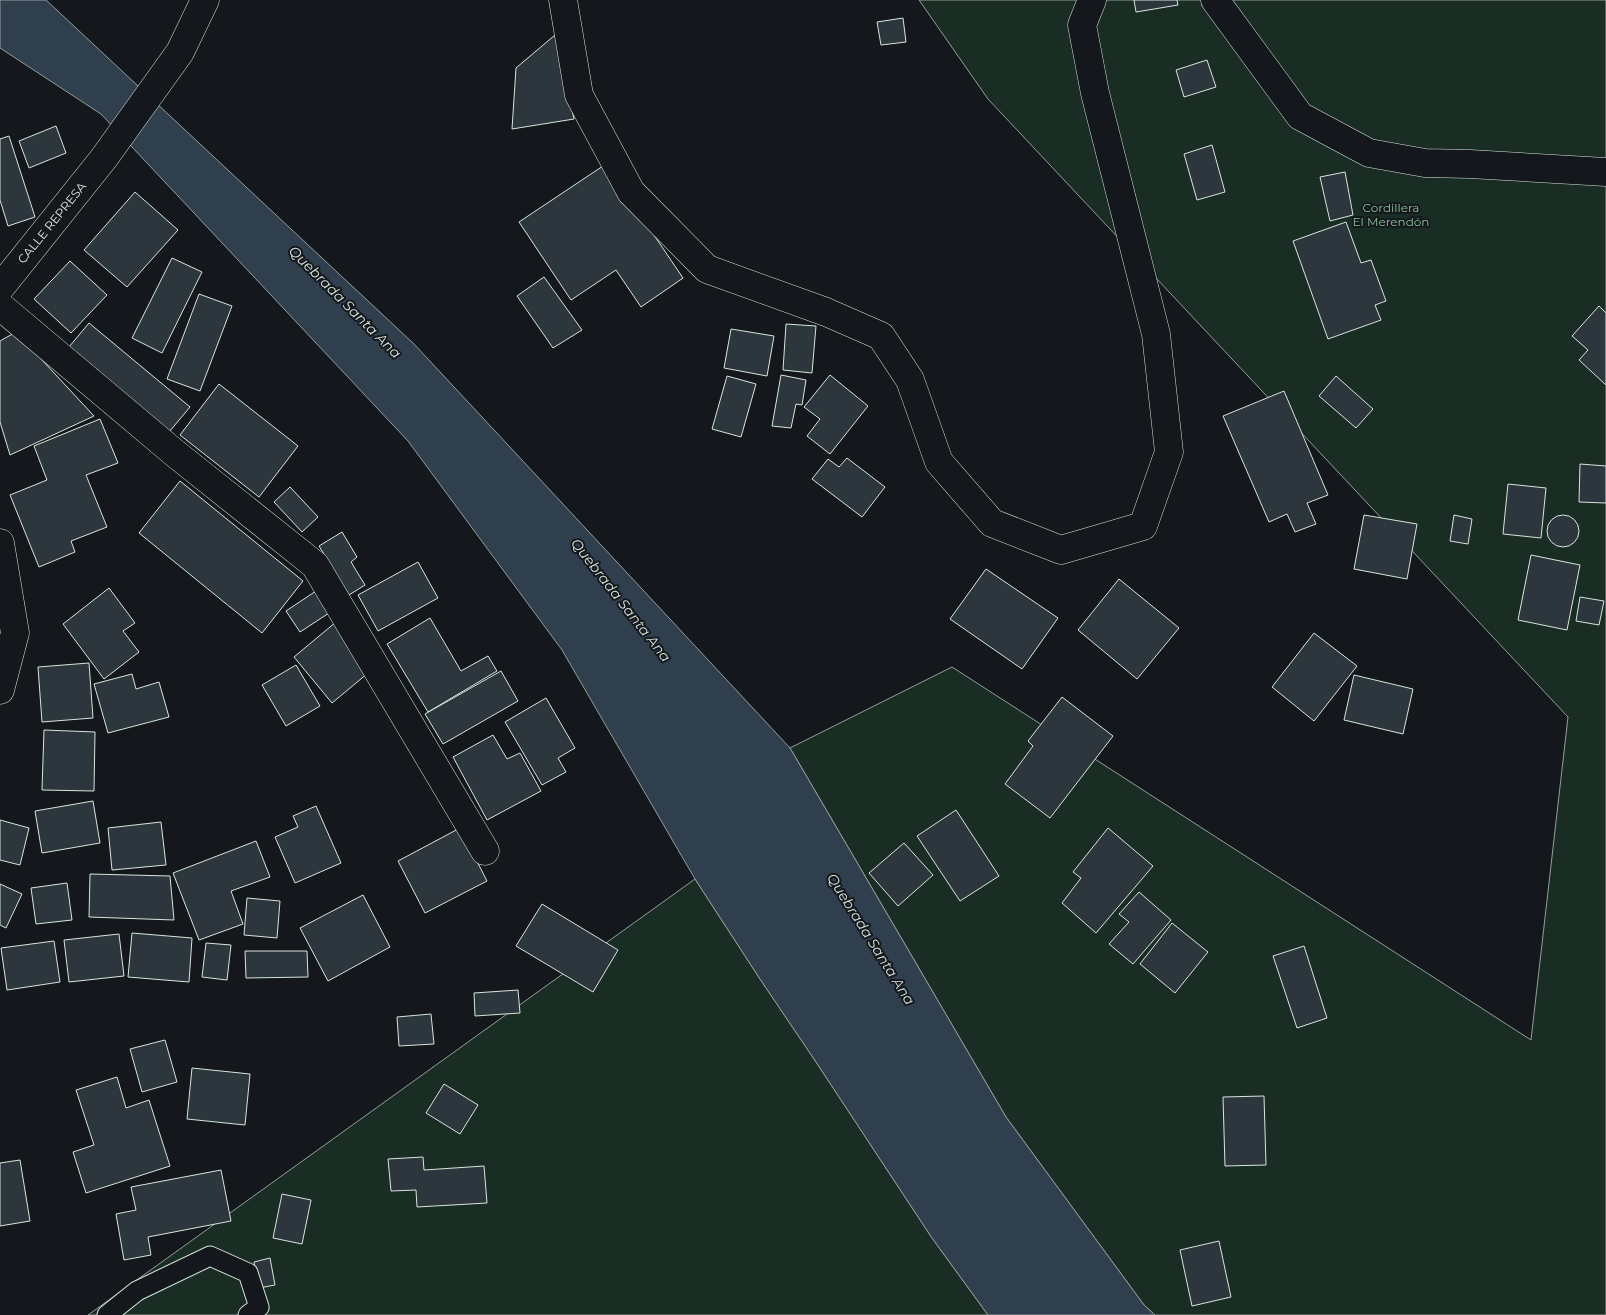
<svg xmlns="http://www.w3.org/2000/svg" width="1606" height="1315" font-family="Montserrat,sans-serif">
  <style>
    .green { fill: #1a2d24; stroke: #939e99 }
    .water { fill: #2f3f4d; stroke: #939e99 }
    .building { fill: #2c363c; stroke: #d8e6dc }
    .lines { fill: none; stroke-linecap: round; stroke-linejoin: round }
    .lane-casing { stroke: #d8e6dc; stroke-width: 21 }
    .street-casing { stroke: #d8e6dc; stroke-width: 29 }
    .secondary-casing { stroke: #d8e6dc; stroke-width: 29 }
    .lane { stroke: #14181c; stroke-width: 19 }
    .street { stroke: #14181c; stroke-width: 28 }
    .secondary { stroke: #14181c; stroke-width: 28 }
    .labels { text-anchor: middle; stroke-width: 4; stroke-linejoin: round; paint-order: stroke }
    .park-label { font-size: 12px; fill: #8ac095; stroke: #14181c }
    .street-label { font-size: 12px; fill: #d8e6dc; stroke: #14181c }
    .water-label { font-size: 14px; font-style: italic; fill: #d8e6dc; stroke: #14181c }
  </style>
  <rect width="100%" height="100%" fill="#14181c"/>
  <g class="green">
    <polygon points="919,0 1606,0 1606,1315 1155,1315 1144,1305 1006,1117 790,748 952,667 1531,1040 1568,717 988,99"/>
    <polygon points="695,879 760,979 816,1062 932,1238 988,1315 88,1315"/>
  </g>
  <polygon class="water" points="0,0 46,0 414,344 790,748 1006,1117 1144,1305 1155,1315 988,1315 932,1238 816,1062 760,979 695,879 562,650 408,441 101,114 0,48"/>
  <g class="building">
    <polygon points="1134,0 1177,0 1178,5 1136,12"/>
    <polygon points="903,18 906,42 881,45 877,22"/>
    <polygon points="555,35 574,119 512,129 516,68"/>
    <polygon points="1207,60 1216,87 1184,97 1176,70"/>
    <polygon points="56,126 66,153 29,168 19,141"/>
    <polygon points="9,136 35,217 8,226 0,200 0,139"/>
    <polygon points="1212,145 1225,192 1197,200 1184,154"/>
    <polygon points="606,164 683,278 641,307 616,270 571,300 519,222"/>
    <polygon points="1345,172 1353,215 1330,221 1320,177"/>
    <polygon points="135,192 178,230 127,287 84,250"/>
    <polygon points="1346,222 1361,263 1371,260 1386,301 1375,305 1381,320 1328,339 1293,241"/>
    <polygon points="172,258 202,272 162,353 132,338"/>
    <polygon points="70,261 107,295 71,333 34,299"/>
    <polygon points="544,277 582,330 553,348 517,296"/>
    <polygon points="199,294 232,306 200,391 167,379"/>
    <polygon points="1599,306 1606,313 1606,385 1579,360 1588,350 1572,336"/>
    <polygon points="89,323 190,407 169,432 69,347"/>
    <polygon points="786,324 816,326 812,373 783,370"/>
    <polygon points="731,329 774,336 767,376 724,368"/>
    <polygon points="16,332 94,416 10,455 0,422 0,341"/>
    <polygon points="781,375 806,380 802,405 796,404 791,428 772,426"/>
    <polygon points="830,375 868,406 830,454 807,436 820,419 804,407"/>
    <polygon points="727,376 756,384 741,437 712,429"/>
    <polygon points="1336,376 1373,409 1356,428 1319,396"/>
    <polygon points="219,384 298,446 259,497 180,435"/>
    <polygon points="1284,391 1328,495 1307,503 1316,524 1295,532 1287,514 1269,522 1223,416"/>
    <polygon points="100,419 118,463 86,475 107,527 71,541 75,552 39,567 10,495 47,480 34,446"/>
    <polygon points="847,458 885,487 862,517 812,479 828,459 839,467"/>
    <polygon points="1580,464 1606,466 1606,503 1579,502"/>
    <polygon points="180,481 303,581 262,633 139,533"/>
    <polygon points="1508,484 1546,488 1541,538 1503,534"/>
    <polygon points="290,487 318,517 302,532 274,502"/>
    <circle cx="1563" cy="531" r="16"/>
    <polygon points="1364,515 1417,524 1407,579 1354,569"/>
    <polygon points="1454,515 1472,519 1468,544 1450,541"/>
    <polygon points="342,532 357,557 351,562 365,585 349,595 319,546"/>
    <polygon points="1531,555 1580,565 1567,630 1518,620"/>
    <polygon points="418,562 438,598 378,631 358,595"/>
    <polygon points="986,569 1058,618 1022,669 950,619"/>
    <polygon points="1119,579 1179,628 1137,679 1078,630"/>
    <polygon points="109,588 135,623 123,631 139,652 104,679 63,624"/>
    <polygon points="316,591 329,613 300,632 286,611"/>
    <polygon points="1580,597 1604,601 1599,625 1576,621"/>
    <polygon points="430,618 461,671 488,656 497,671 428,712 387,644"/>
    <polygon points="336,622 374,668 332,703 294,657"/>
    <polygon points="1314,633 1357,666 1314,721 1272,687"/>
    <polygon points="89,663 93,718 42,722 38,667"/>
    <polygon points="296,665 320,706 286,726 262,685"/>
    <polygon points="501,671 518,701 443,744 425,714"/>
    <polygon points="132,674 136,689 159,682 169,717 108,733 94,684"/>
    <polygon points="1354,675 1413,689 1403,734 1344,720"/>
    <polygon points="1062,697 1113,736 1050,818 1005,784 1033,746 1028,741"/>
    <polygon points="546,698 575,748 558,758 566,772 542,785 505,722"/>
    <polygon points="44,730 95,732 94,791 42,790"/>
    <polygon points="493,735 507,759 520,753 541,791 487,820 453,757"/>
    <polygon points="93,801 100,843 42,853 35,811"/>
    <polygon points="316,806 341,863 295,883 275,837 298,827 293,816"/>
    <polygon points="956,810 999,876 960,901 917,836"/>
    <polygon points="0,820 29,828 20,865 0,860"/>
    <polygon points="161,822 166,865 112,870 108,828"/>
    <polygon points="460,828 487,881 425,913 398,861"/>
    <polygon points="1108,828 1153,866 1096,933 1062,903 1081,878 1073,872"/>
    <polygon points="256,841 270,877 231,891 243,924 199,940 173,873"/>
    <polygon points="904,843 933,875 898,906 869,873"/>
    <polygon points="90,874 170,876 174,920 89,917"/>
    <polygon points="67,883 72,920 36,924 31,888"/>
    <polygon points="0,884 22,894 6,928 0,925"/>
    <polygon points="1139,892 1171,920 1133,964 1109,944 1129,922 1119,914"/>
    <polygon points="363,895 390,947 328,981 300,928"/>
    <polygon points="247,898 280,901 277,938 244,935"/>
    <polygon points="542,904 618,950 593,992 516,946"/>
    <polygon points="1172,923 1208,952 1175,993 1140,964"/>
    <polygon points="132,933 192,938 189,982 128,977"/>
    <polygon points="119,934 124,976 69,982 64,940"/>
    <polygon points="54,941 60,982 7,990 1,948"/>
    <polygon points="206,943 231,945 227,980 202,977"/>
    <polygon points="1304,946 1327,1018 1297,1028 1273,956"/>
    <polygon points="245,951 307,951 308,977 246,978"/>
    <polygon points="518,990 520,1013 475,1016 474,993"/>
    <polygon points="431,1014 434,1044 399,1046 397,1017"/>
    <polygon points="165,1040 177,1082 142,1092 130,1049"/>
    <polygon points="192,1068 250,1074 245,1125 187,1119"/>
    <polygon points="117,1077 126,1108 149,1100 170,1166 86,1193 73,1152 94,1145 76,1090"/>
    <polygon points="444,1084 478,1105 460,1134 426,1113"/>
    <polygon points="1264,1096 1266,1165 1225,1166 1223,1097"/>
    <polygon points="423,1157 424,1170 484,1166 487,1203 417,1207 416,1190 391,1191 388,1159"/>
    <polygon points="20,1160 30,1221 0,1226 0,1163"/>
    <polygon points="221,1170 231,1221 148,1237 151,1255 124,1260 116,1214 136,1210 131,1187"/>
    <polygon points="282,1194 311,1200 302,1244 273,1238"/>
    <polygon points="1219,1241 1231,1297 1192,1306 1180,1250"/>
    <polygon points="270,1258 275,1285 259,1288 254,1262"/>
  </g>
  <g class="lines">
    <defs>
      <polyline id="lane" points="107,1315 137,1291 210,1256 248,1273 259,1307 248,1315"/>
      <g id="street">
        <polyline points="563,0 579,95 631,192 707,269 826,312 881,336 910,380 939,462 992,523 1061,550 1143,526 1169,452 1156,334 1095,93 1082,25 1092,0"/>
        <polyline points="1215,0 1300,116 1369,153 1425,163 1470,164 1606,172"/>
        <polyline points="0,306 177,455 315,565 485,851"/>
        <polyline points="0,543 15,633 0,690"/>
      </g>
      <polyline id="secondary" points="0,288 104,158 180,52 205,0"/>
    </defs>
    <use href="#lane" class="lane-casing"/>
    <use href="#street" class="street-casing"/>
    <use href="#secondary" class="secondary-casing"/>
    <use href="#lane" class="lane"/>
    <use href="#street" class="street"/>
    <use href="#secondary" class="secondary"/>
  </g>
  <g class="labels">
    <g class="park-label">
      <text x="1391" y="212">Cordillera<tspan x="1391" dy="14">El Merendón</tspan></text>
    </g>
    <g class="street-label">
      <text transform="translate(52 223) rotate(-51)" y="4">CALLE REPRESA</text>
    </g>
    <g class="water-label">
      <text transform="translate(345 302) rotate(45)" y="5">Quebrada Santa Ana</text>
      <text transform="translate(621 600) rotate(52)" y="5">Quebrada Santa Ana</text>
      <text transform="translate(871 939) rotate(58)" y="5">Quebrada Santa Ana</text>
    </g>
  </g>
</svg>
